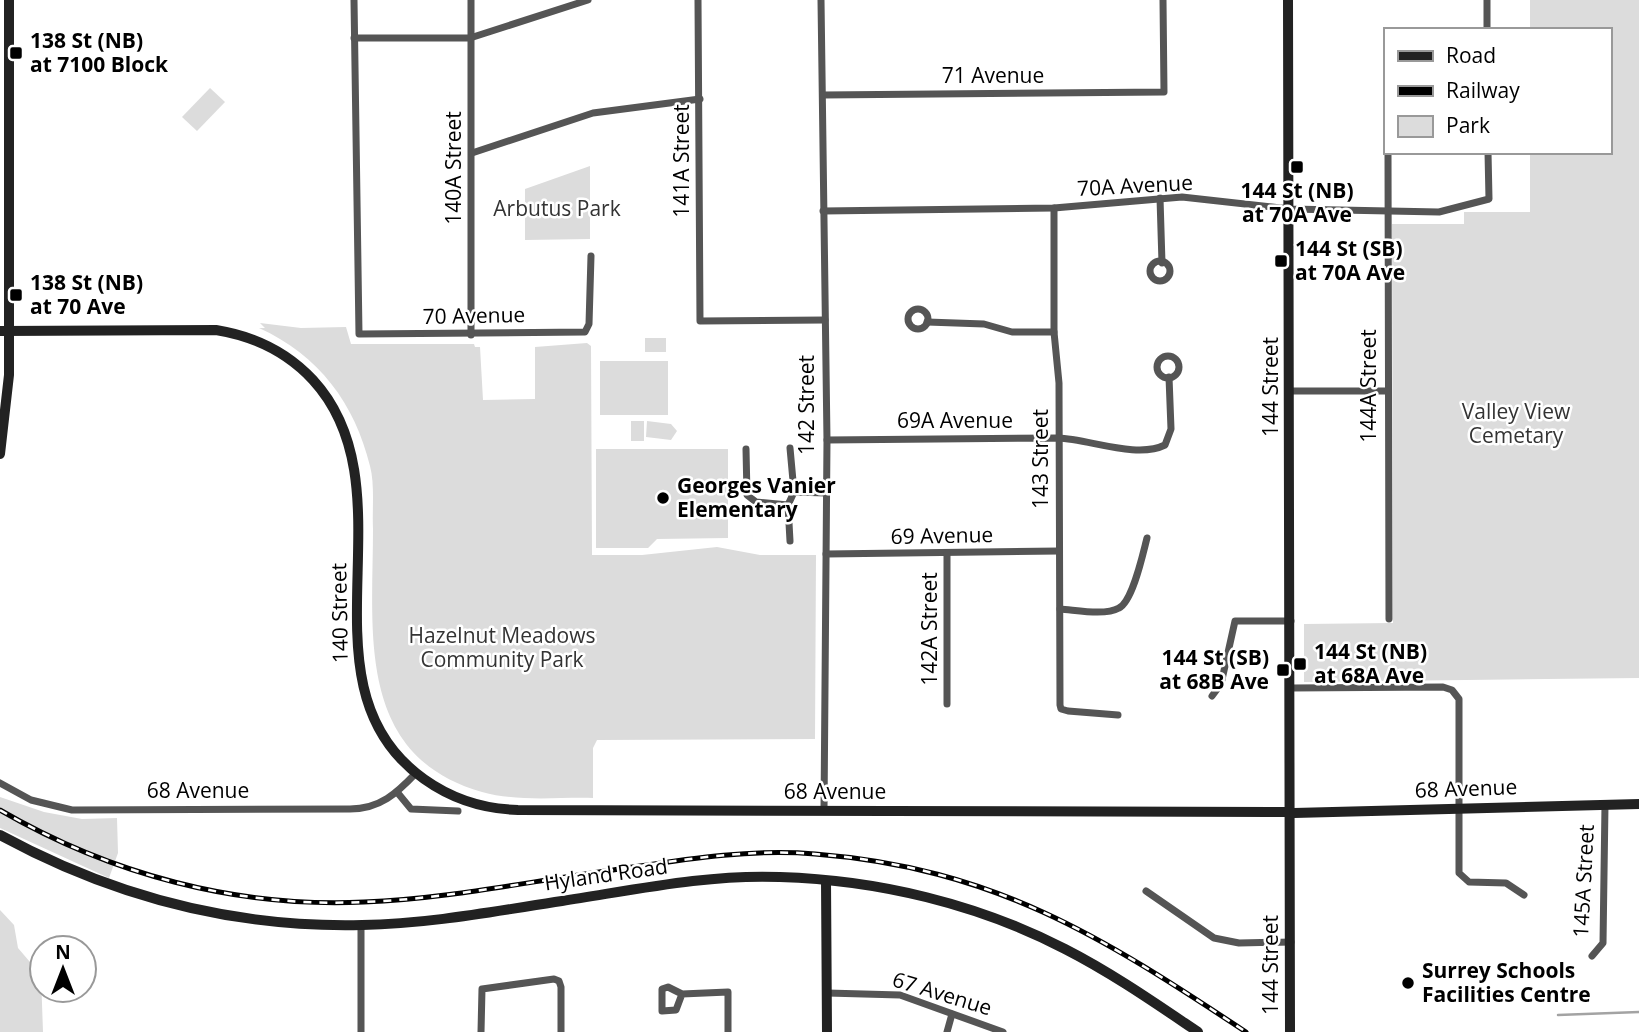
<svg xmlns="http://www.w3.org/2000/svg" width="1639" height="1032" font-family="'Open Sans',sans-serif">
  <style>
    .green { fill: #dcdcdc }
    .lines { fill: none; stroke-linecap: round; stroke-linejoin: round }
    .stream { stroke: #a3a3a3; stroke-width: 2.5 }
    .street { stroke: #555; stroke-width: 7 }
    .secondary { stroke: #222; stroke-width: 10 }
    .rail-casing { stroke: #000; stroke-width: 5 }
    .rail { stroke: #fff; stroke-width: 2.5; stroke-dasharray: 8; stroke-linecap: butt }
    .poi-dot { fill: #000; stroke: #fff; stroke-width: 2.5 }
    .labels { text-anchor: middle; stroke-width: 5; stroke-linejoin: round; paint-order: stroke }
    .poi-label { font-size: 21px; font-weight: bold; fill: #000; stroke: #fff; text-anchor: start }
    .street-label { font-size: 21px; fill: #000; stroke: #fff }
    .park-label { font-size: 21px; fill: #333; stroke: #fff }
  </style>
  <rect width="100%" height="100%" fill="#fff"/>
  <g class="green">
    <polygon points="1530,0 1639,0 1639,678 1304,682 1304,624 1393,623 1392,224 1464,224 1464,212 1530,212 1530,152 1609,152 1609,30 1530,30"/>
    <polygon points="210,88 225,102 197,131 182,117"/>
    <polygon points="590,166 590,239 525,240 525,189"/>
    <path d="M260,323L301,328L346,327L351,344H474L475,347H480L483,400L535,399V347L587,343L591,346L592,555H642L717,547L760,555H816L815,739L597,740L593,748V798C557,797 518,802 482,792C355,756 373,631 373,529C372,509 375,485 370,466C355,404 319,355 259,328H265Z"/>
    <rect x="645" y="338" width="21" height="14"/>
    <rect x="600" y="361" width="68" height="54"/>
    <rect x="631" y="421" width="13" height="20"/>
    <polygon points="647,421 671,424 677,431 671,440 646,437"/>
    <polygon points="596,449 728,449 728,538 657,539 648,548 596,548"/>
    <polygon points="0,797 44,812 82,819 117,818 118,853 109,878 0,828"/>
    <polygon points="0,910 14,925 18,948 41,975 43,1032 0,1032"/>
  </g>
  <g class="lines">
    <polyline class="stream" points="1558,1015 1639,1012"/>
    <g class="street">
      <polyline points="354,0 359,334 585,332 589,324 591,256"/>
      <polyline points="471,0 471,335"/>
      <polyline points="698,0 700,321 825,320"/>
      <polyline points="821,0 827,440 824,811"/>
      <polyline points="1487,0 1487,30"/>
      <polyline points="354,38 470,38 588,0"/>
      <polyline points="823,95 1164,92 1163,0"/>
      <polyline points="1388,152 1389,619"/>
      <polyline points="472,153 593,113 700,99"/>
      <polyline points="1160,198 1162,263"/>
      <polyline points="1054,208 1054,332 1059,383 1060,705 1061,709 1068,711 1118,715"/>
      <polyline points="823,211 1054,208 1182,197 1290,209 1439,212 1489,199 1488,152"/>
      <circle cx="1160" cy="271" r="10"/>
      <circle cx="918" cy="319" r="10"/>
      <polyline points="927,322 984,324 1012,332 1054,332"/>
      <circle cx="1168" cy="367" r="11"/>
      <polyline points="1290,391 1386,391"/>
      <path d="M827,440L1058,438C1089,439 1137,459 1165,445L1171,429L1169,377"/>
      <polyline points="746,449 747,495 756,502 788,505"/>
      <polyline points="794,492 826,493"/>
      <polyline points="790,541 788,505 794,492 790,448"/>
      <polyline points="826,554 1059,551"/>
      <path d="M1060,609C1076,610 1105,616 1119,608C1133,601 1143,553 1147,538"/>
      <polyline points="1291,688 1443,687 1452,690 1459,699 1459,873 1469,882 1506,883 1524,895"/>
      <polyline points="1212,696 1221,684 1235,621 1291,621"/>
      <polyline points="947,704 947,554"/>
      <path d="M0,783L31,800L72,810L350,809C380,809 397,793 416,773"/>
      <polyline points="397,792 411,809 458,811"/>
      <polyline points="1146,891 1214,938 1239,943 1291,942"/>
      <polyline points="1592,956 1603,943 1605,805"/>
      <polyline points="827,993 900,995 1003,1032"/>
      <polyline points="682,994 676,1010 662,1011 662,989 668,987 682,994 728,992 728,1032"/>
      <polyline points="361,1032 361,925"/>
      <polyline points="481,1032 482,989 554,979 559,981 561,987 561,1032"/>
      <polyline points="947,1032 952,1014"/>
    </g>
    <g class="secondary">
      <polyline points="1288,0 1290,1032"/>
      <path d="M0,331L216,330C253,336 287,352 313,380C416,492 291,685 424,779C452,799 483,809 518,810L1289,812"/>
      <polyline points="0,454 9,375 9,0"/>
      <polyline points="1294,813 1639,804"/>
      <path d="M0,835C112,896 234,928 362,925C429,924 496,911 562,901C634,890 707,874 780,877C878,880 978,904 1065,949C1112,973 1155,1003 1198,1032"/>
      <polyline points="826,881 827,1032"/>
    </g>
    <defs>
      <path id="rail" d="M0,810C110,874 236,908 364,902C443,899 521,883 599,872C670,862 743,848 815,854C994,868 1101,936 1246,1032"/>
    </defs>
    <use href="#rail" class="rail-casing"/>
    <use href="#rail" class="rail"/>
  </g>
  <g class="poi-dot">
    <rect x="9" y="46" width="14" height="14" rx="3.5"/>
    <rect x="1290" y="160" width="14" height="14" rx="3.5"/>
    <rect x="1274" y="254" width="14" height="14" rx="3.5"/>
    <rect x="9" y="288" width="14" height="14" rx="3.5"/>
    <circle cx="663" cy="498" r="7"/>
    <rect x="1293" y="657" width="14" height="14" rx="3.5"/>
    <rect x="1276" y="663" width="14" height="14" rx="3.5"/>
    <circle cx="1408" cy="983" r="7"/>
  </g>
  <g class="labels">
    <g class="poi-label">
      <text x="30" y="48">138 St (NB)<tspan x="30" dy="24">at 7100 Block</tspan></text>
      <text x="1297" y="198" text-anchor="middle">144 St (NB)<tspan x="1297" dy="24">at 70A Ave</tspan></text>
      <text x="1295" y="256">144 St (SB)<tspan x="1295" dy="24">at 70A Ave</tspan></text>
      <text x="30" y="290">138 St (NB)<tspan x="30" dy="24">at 70 Ave</tspan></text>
      <text x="677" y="493">Georges Vanier<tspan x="677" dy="24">Elementary</tspan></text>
      <text x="1314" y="659">144 St (NB)<tspan x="1314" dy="24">at 68A Ave</tspan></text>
      <text x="1269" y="665" text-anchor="end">144 St (SB)<tspan x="1269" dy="24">at 68B Ave</tspan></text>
      <text x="1422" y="978">Surrey Schools<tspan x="1422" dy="24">Facilities Centre</tspan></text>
    </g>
    <g class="street-label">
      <text x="993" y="83">71 Avenue</text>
      <text transform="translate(682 161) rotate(-90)" y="7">141A Street</text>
      <text transform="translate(454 168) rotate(-90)" y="7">140A Street</text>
      <text transform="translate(1135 186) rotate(-3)" y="7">70A Avenue</text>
      <text transform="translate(474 316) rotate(-1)" y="7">70 Avenue</text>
      <text transform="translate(1369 386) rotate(-90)" y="7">144A Street</text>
      <text transform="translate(1271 387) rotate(-90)" y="7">144 Street</text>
      <text transform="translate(807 405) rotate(-90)" y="7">142 Street</text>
      <text x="955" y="428">69A Avenue</text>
      <text transform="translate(1041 459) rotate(-90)" y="7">143 Street</text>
      <text transform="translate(942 536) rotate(-1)" y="7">69 Avenue</text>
      <text transform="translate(340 613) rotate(-91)" y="7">140 Street</text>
      <text transform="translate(930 629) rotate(-90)" y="7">142A Street</text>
      <text transform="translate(1466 789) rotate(-2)" y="7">68 Avenue</text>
      <text x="198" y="798">68 Avenue</text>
      <text x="835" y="799">68 Avenue</text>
      <text transform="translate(606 875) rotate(-8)" y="7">Hyland Road</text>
      <text transform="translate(1584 881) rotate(-87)" y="7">145A Street</text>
      <text transform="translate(1271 965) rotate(-90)" y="7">144 Street</text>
      <text transform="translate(942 994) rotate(17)" y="7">67 Avenue</text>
    </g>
    <g class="park-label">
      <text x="557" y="216">Arbutus Park</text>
      <text x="1516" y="419">Valley View<tspan x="1516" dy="24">Cemetary</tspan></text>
      <text x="502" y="643">Hazelnut Meadows<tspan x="502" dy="24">Community Park</tspan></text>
    </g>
  </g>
  <rect x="1384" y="28" width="228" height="126" fill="#ffffff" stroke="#999999" stroke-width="2"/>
  <rect x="1398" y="51" width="35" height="10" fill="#222222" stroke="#999999" stroke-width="2"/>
  <text x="1446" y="63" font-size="21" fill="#000000">Road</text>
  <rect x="1398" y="86" width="35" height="10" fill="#000000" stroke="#999999" stroke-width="2"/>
  <text x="1446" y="98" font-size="21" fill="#000000">Railway</text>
  <rect x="1398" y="116" width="35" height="21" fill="#dcdcdc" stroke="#999999" stroke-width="2"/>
  <text x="1446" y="133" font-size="21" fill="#000000">Park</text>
  <g transform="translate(63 969)"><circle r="33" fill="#ffffff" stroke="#999999" stroke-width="2"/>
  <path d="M0-5L12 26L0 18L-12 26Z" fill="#000000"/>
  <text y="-10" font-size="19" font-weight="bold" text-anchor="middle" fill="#000000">N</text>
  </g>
</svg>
